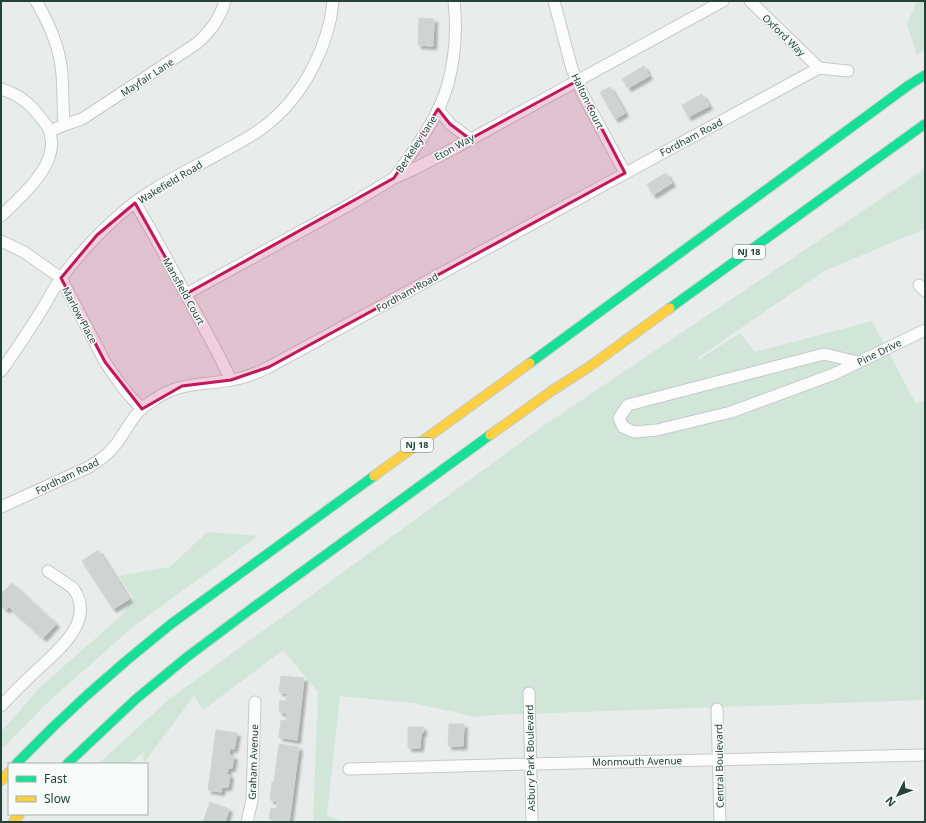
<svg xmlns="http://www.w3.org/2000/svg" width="926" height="823" font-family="'Noto Sans',sans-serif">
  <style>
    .green { fill: #d1e6d8 }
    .building { fill: #cfd4d2; stroke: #d1d6d4; filter: url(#shadow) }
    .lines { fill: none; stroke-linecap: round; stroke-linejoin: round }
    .street-casing { stroke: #c5cac8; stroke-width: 13 }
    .fast-casing { stroke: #c3ccc9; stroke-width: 11 }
    .slow-casing { stroke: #c3ccc9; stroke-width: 11 }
    .street { stroke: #fcfcfc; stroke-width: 11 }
    .fast { stroke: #16e098; stroke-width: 9 }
    .slow { stroke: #ffcf43; stroke-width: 9 }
    .marked { fill: #c2185b; fill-opacity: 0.2; stroke: #c2185b; stroke-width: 3; stroke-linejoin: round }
    .labels { text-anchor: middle; stroke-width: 3; stroke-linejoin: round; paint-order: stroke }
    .shield { fill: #f7fbf9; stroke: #637a73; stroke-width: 1 }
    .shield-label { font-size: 9px; font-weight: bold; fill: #24423a }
    .street-label { font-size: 10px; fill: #24423a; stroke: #f7fbf9 }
  </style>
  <defs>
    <filter id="shadow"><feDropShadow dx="3.5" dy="3.5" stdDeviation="1" flood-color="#0004"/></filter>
  </defs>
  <rect width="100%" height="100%" fill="#e8edeb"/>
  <g class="green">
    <polygon points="917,1 925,1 925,49 917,55 907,24"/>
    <polygon points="925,168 925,229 824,271 699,357 698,360 740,333 755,352 872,321 916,404 925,400 925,700 494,715 476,717 413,703 340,696 327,816 345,822 313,822 318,692 283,650 203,710 194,696 143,764 144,752 129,764 98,764 168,700 546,424 916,175"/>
    <polygon points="207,532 258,536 134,626 48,702 1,750 1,732 40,687 121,616 133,597 118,576 170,567"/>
  </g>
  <g class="building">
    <polygon points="419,18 434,19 433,46 418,45"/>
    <polygon points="644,66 649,76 628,88 622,79"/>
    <polygon points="610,87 625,113 615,119 600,92"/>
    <polygon points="702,94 709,106 688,117 682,105"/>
    <polygon points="666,173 672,183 653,195 647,184"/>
    <polygon points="98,550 129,599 113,609 82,561"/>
    <polygon points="12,583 56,624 43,638 9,607 6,610 1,605 1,594"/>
    <polygon points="281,676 304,678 297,740 279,737 281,720 286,721 287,713 279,712 280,700 286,701 287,693 279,692"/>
    <polygon points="449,724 464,724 463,746 448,746"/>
    <polygon points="408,727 423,727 423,733 421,733 420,748 408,748"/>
    <polygon points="216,730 237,733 234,749 230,748 229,755 234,756 232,768 228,768 227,774 230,775 228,787 222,787 221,792 208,790"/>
    <polygon points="279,744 299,747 289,822 277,822 277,820 269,819 271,808 276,809 277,801 270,800 272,782 274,782"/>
    <polygon points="210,802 229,809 225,822 203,822"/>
  </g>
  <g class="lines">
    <defs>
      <g id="street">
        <path d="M36,1C49,23 60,48 62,74C63,91 63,108 64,125"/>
        <polyline points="554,1 572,69 577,81 583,95 625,173"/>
        <polyline points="750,1 819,68"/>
        <polyline points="819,68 848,71"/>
        <path d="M1,89C18,94 30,103 40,117C44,122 49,127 50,133C60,165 21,196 1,216"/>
        <polyline points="438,109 450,124 470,139"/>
        <path d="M50,131L64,125L82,119L196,44C210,32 220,19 225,1"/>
        <path d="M395,177C410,156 427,133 438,110C454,78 458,36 454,1"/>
        <path d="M135,203C152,231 168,261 184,291C200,320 217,350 231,380"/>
        <polyline points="1,241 24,252 61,278 105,362 118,381 129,395 142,409"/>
        <polyline points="919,285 925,291"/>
        <polyline points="186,294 349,205 394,178 412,170 453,149 723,1"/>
        <polyline points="858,362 824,354 628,405 619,418 623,427 634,432 657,430 731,412 834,374 925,330"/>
        <path d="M1,371C16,351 29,330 43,308C49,298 54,287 62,277C78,255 97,235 117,217C147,189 186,172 222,152C235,145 249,138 261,129C283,113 301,91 313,67C324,46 331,25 333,1"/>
        <path d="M1,507L89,467C97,462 105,457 111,450C123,438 130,419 142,408C147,404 154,400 160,396C183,382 206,385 231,380C245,378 257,373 269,367L819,68"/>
        <polyline points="529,693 532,822"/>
        <path d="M1,706C12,694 24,682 36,671C57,651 97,621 73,588L48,571"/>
        <polyline points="717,709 720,822"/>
        <polyline points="349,769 530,764 925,755"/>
        <polyline points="247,822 252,800 255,702"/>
      </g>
      <g id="fast">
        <polyline points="670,308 925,124"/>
        <polyline points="530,363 909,85 925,75"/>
        <polyline points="16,764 55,725 86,696 126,661 171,624 374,476"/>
        <polyline points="67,764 136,699 187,657 251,609 490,435"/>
      </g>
      <g id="slow">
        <polyline points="490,435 553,390 589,367 670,308"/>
        <polyline points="374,476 530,363"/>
        <polyline points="1,781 9,772"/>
        <polyline points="13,822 20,814"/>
      </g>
    </defs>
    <use href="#street" class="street-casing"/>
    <use href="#fast" class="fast-casing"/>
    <use href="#slow" class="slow-casing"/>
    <use href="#street" class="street"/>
    <use href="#fast" class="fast"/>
    <use href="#slow" class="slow"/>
  </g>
  <path class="marked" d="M577,81L625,173L269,367L231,380L182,386L142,409L105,362L61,278L97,235L135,203L186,294L394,178L438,109L450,124L470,139Z"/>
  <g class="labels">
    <g class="shield">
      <rect x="733" y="245" width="32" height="14" rx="3"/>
      <rect x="401" y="438" width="32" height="14" rx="3"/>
    </g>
    <g class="shield-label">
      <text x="749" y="255">NJ 18</text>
      <text x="417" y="448">NJ 18</text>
    </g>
    <g class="street-label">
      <text transform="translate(784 35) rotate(44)" y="4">Oxford Way</text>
      <text transform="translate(147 77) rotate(-33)" y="4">Mayfair Lane</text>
      <text transform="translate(588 101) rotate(64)" y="4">Halton Court</text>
      <text transform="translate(691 137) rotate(-28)" y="4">Fordham Road</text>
      <text transform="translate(416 144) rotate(-57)" y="4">Berkeley Lane</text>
      <text transform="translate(454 147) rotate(-29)" y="4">Eton Way</text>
      <text transform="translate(170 182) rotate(-31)" y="4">Wakefield Road</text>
      <text transform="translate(184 291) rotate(61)" y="4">Mansfield Court</text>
      <text transform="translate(407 292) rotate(-29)" y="4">Fordham Road</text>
      <text transform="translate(80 315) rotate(62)" y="4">Marlow Place</text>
      <text transform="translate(879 352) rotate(-26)" y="4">Pine Drive</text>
      <text transform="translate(67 476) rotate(-26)" y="4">Fordham Road</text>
      <text transform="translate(530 758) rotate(-91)" y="4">Asbury Park Boulevard</text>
      <text transform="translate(637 761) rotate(-1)" y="4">Monmouth Avenue</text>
      <text transform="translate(253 762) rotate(-88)" y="4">Graham Avenue</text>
      <text transform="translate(719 766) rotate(-91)" y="4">Central Boulevard</text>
    </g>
  </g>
  <rect width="926" height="823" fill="none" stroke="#24423a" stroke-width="4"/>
  <rect x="8" y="763" width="140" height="52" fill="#f7fbf9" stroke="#a3b1ad"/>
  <rect x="16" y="776" width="20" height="6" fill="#16e098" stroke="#a3b1ad"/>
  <text x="44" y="783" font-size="12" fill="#24423a">Fast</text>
  <rect x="16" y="796" width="20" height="6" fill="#ffcf43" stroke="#a3b1ad"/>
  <text x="44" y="803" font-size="12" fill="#24423a">Slow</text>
  <g transform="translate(898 795) rotate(228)" stroke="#f7fbf9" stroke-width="3" paint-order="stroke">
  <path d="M0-3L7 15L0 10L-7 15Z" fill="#24423a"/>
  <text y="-6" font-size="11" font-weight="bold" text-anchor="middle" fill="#24423a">N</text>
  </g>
</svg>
